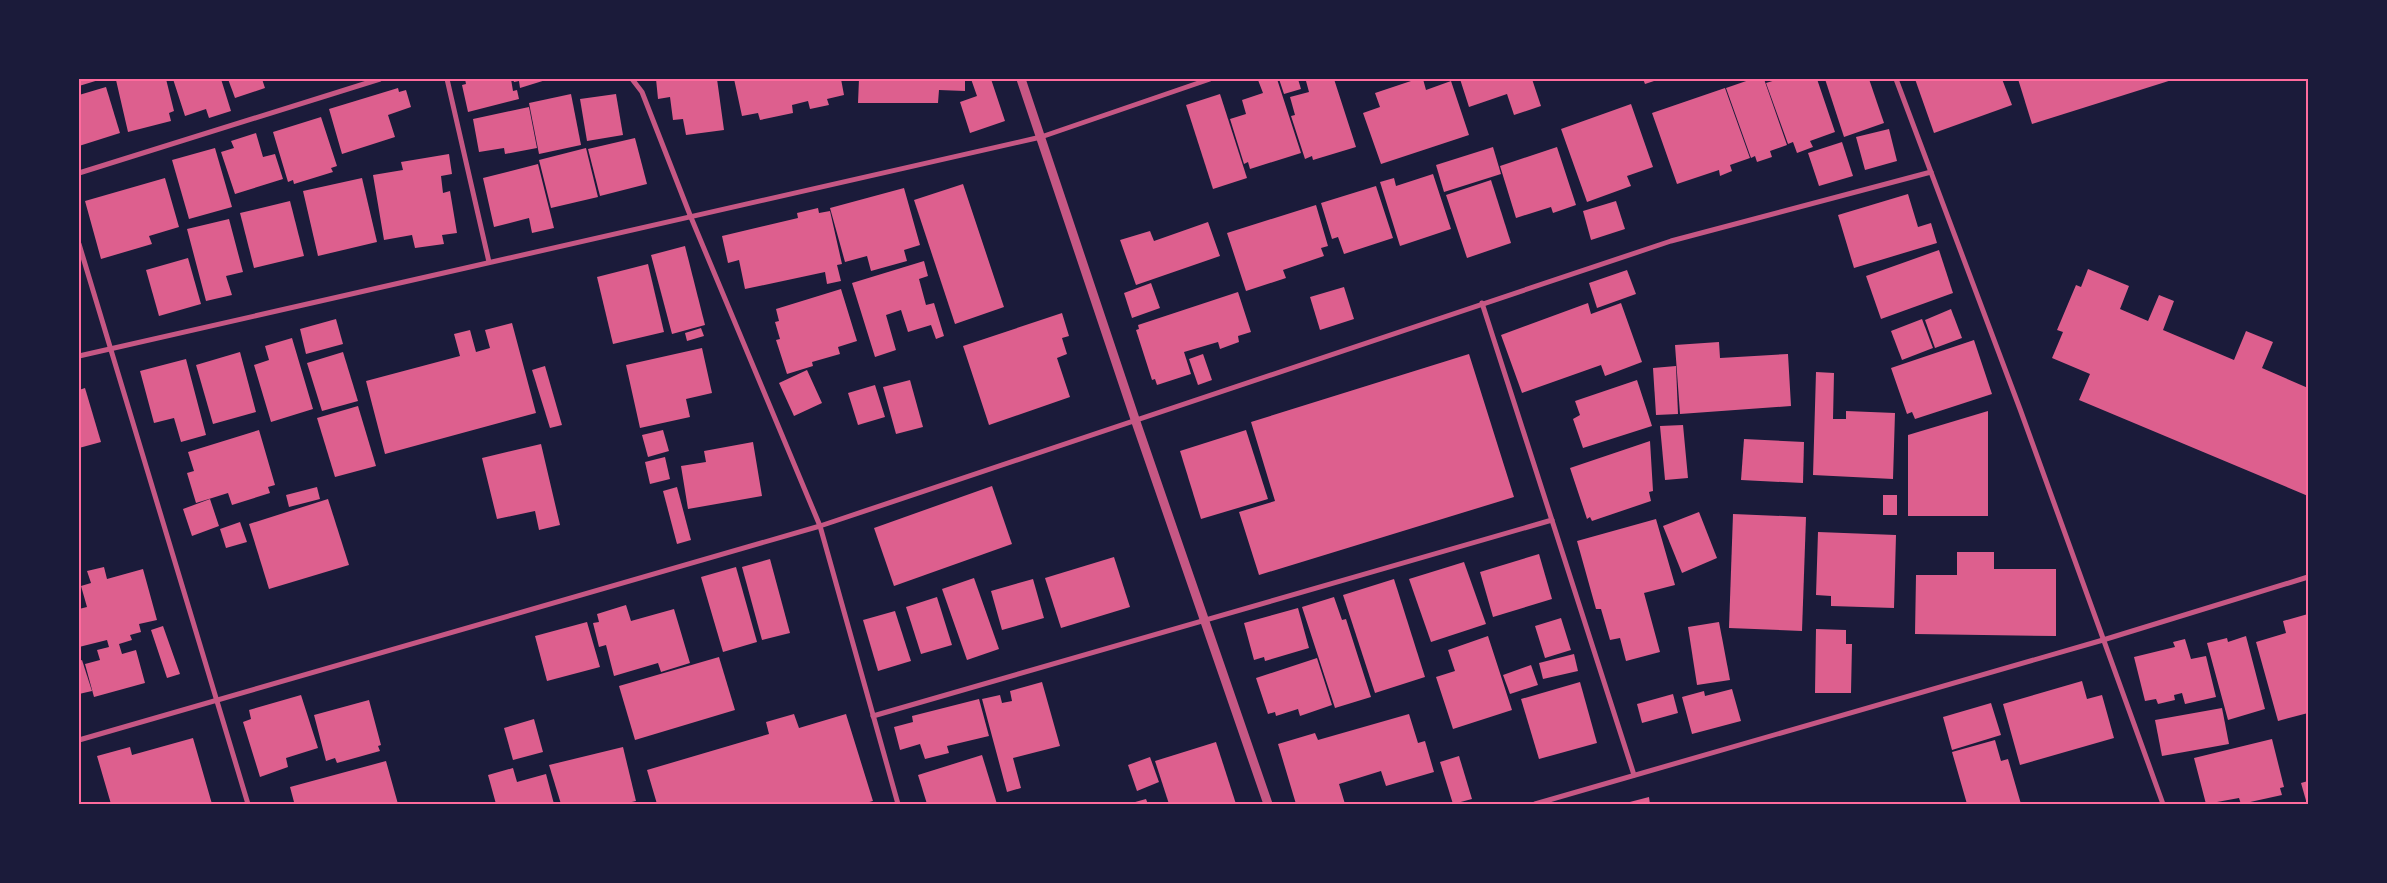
<svg xmlns="http://www.w3.org/2000/svg" width="2387" height="883" font-family="'Nunito Sans',sans-serif">
  <style>
    .building { fill: #dd5f8e }
    .lines { fill: none; stroke-linecap: round; stroke-linejoin: round }
    .minor { stroke: #c65784; stroke-width: 5 }
    .tertiary { stroke: #c65784; stroke-width: 9 }
    .neatline { fill: none; stroke: #ff6b9d; stroke-width: 2 }
  </style>
  <rect width="100%" height="100%" fill="#1b1b3a"/>
  <g class="building">
    <polygon points="79,79 102,79 79,86"/>
    <polygon points="134,79 135,81 166,79 174,111 169,113 171,121 128,132 116,80"/>
    <polygon points="173,79 221,79 231,111 209,118 206,109 185,116"/>
    <polygon points="228,79 262,79 265,88 235,98"/>
    <polygon points="465,79 511,79 513,91 517,90 519,99 468,112 462,85 466,84"/>
    <polygon points="513,79 549,79 520,88 519,81 514,82"/>
    <polygon points="656,79 717,79 724,130 686,135 683,119 673,120 670,97 658,99"/>
    <polygon points="734,79 841,79 844,95 827,99 829,105 810,109 808,101 792,105 793,113 760,120 758,113 742,116"/>
    <polygon points="859,79 965,79 965,91 939,90 938,103 858,103"/>
    <polygon points="971,79 991,79 1005,121 970,133 960,102 977,96"/>
    <polygon points="1277,79 1301,153 1250,169 1248,162 1244,164 1230,119 1246,114 1242,100 1263,93 1258,80"/>
    <polygon points="1279,79 1298,79 1301,89 1284,94"/>
    <polygon points="1312,79 1334,79 1356,147 1313,160 1312,156 1305,159 1291,116 1295,115 1290,97 1309,92 1306,81"/>
    <polygon points="1417,79 1423,79 1426,90 1451,81 1469,135 1381,164 1363,113 1380,107 1375,93"/>
    <polygon points="1460,79 1532,79 1541,106 1514,115 1507,94 1469,107"/>
    <polygon points="1643,79 1660,79 1645,84"/>
    <polygon points="1752,79 1764,79 1787,145 1770,151 1772,157 1757,162 1755,156 1751,158 1726,88"/>
    <polygon points="1779,79 1817,79 1835,132 1810,141 1813,147 1797,153 1793,142 1788,144 1766,83"/>
    <polygon points="1825,79 1869,79 1884,123 1844,137"/>
    <polygon points="1915,79 2002,79 2012,105 1934,133"/>
    <polygon points="2018,79 2175,79 2032,124"/>
    <polygon points="106,87 120,133 79,146 79,95"/>
    <polygon points="398,88 399,92 406,90 411,107 388,115 395,137 342,154 329,109"/>
    <polygon points="1725,88 1750,158 1730,165 1732,171 1720,176 1719,170 1677,184 1652,113"/>
    <polygon points="571,94 581,145 539,154 529,103"/>
    <polygon points="616,94 623,135 587,141 580,99"/>
    <polygon points="1220,94 1247,178 1213,189 1186,105"/>
    <polygon points="1631,104 1653,167 1627,176 1631,186 1587,202 1561,129"/>
    <polygon points="529,107 537,148 505,154 504,148 479,152 473,119"/>
    <polygon points="321,117 337,166 331,168 333,172 294,184 293,180 288,182 273,132"/>
    <polygon points="1889,129 1897,161 1865,170 1856,137"/>
    <polygon points="256,133 263,157 275,154 283,179 235,194 221,152 234,148 231,141"/>
    <polygon points="635,138 647,184 600,196 588,149"/>
    <polygon points="1842,142 1853,176 1819,186 1808,153"/>
    <polygon points="1493,147 1501,174 1444,192 1436,165"/>
    <polygon points="1557,147 1576,205 1553,213 1551,207 1516,218 1500,166"/>
    <polygon points="215,148 232,207 189,219 172,160"/>
    <polygon points="586,148 598,197 551,208 539,160"/>
    <polygon points="449,154 452,174 441,176 443,193 450,191 457,233 442,235 444,244 415,248 412,235 384,240 373,175 403,170 401,162"/>
    <polygon points="538,164 554,228 532,233 529,218 494,227 483,178"/>
    <polygon points="1433,174 1451,229 1400,246 1380,182 1394,178 1396,186"/>
    <polygon points="165,178 179,227 149,236 152,244 101,259 85,201"/>
    <polygon points="362,178 377,242 318,256 303,191"/>
    <polygon points="1491,180 1511,243 1467,258 1446,195"/>
    <polygon points="963,184 1004,307 955,324 914,200"/>
    <polygon points="1376,186 1393,238 1344,254 1338,237 1332,239 1321,203"/>
    <polygon points="904,188 920,245 904,250 907,261 871,271 867,256 845,262 830,208"/>
    <polygon points="1908,194 1918,227 1931,223 1937,243 1854,268 1838,215"/>
    <polygon points="290,201 304,256 254,268 240,213"/>
    <polygon points="1616,201 1625,229 1591,240 1583,211"/>
    <polygon points="1316,205 1328,246 1321,248 1324,256 1283,270 1286,278 1246,291 1227,233"/>
    <polygon points="818,208 819,213 830,211 842,264 837,265 841,281 827,284 825,272 745,289 739,260 728,263 722,236 798,218 797,213"/>
    <polygon points="229,219 243,272 226,276 232,295 206,301 187,229"/>
    <polygon points="1208,222 1220,256 1136,285 1120,240 1150,231 1154,241"/>
    <polygon points="685,246 705,325 672,334 651,255"/>
    <polygon points="1939,250 1953,293 1881,319 1866,276"/>
    <polygon points="188,258 201,304 159,316 146,270"/>
    <polygon points="924,261 928,276 919,279 926,305 934,303 944,336 936,339 931,325 908,332 901,310 886,315 896,350 875,357 852,283"/>
    <polygon points="648,264 664,332 613,344 597,277"/>
    <polygon points="2088,269 2129,286 2120,309 2148,321 2159,295 2174,301 2163,330 2234,360 2246,331 2273,342 2262,368 2308,388 2308,496 2079,400 2090,374 2052,358 2063,332 2057,330 2076,285 2081,287"/>
    <polygon points="1627,270 1636,294 1597,308 1589,283"/>
    <polygon points="1151,283 1160,308 1132,318 1124,293"/>
    <polygon points="1344,287 1354,319 1320,330 1310,297"/>
    <polygon points="841,289 857,341 838,347 840,354 812,362 813,366 787,374 776,340 780,339 775,322 779,321 776,309"/>
    <polygon points="1238,292 1251,332 1238,336 1239,342 1220,349 1218,342 1184,352 1191,374 1157,385 1155,379 1152,380 1136,330 1139,329 1138,325"/>
    <polygon points="1588,303 1591,314 1621,303 1642,362 1605,376 1601,365 1522,393 1501,335"/>
    <polygon points="1951,309 1962,338 1935,348 1925,320"/>
    <polygon points="1062,313 1069,336 1062,338 1067,354 1057,358 1070,397 989,425 963,346"/>
    <polygon points="336,319 343,344 306,354 300,329"/>
    <polygon points="1922,319 1933,348 1902,360 1891,331"/>
    <polygon points="512,323 536,413 385,454 366,381 460,356 454,334 470,330 476,352 490,348 485,330"/>
    <polygon points="701,328 704,336 687,341 685,333"/>
    <polygon points="292,338 313,409 271,422 254,365 269,360 265,346"/>
    <polygon points="1974,340 1992,394 1915,419 1912,412 1907,414 1891,368"/>
    <polygon points="1719,342 1720,358 1788,354 1791,406 1680,414 1675,345"/>
    <polygon points="702,348 712,393 686,399 690,417 640,428 626,365"/>
    <polygon points="240,352 256,412 213,424 196,365"/>
    <polygon points="343,352 358,401 322,411 307,363"/>
    <polygon points="1203,354 1212,380 1198,385 1189,359"/>
    <polygon points="1469,354 1514,497 1259,575 1239,512 1275,501 1251,422"/>
    <polygon points="186,359 206,435 181,442 174,418 154,423 140,371"/>
    <polygon points="545,366 562,425 550,428 532,370"/>
    <polygon points="1676,366 1678,414 1656,415 1653,368"/>
    <polygon points="807,370 822,403 794,416 779,383"/>
    <polygon points="1816,372 1834,373 1833,419 1846,419 1846,411 1895,413 1893,479 1813,475"/>
    <polygon points="910,380 923,427 896,434 883,387"/>
    <polygon points="1637,380 1652,426 1583,448 1573,419 1580,415 1575,401"/>
    <polygon points="875,385 885,417 858,425 848,393"/>
    <polygon points="85,388 101,442 79,448 79,390"/>
    <polygon points="358,406 376,466 335,477 317,418"/>
    <polygon points="1988,411 1988,516 1908,516 1908,435"/>
    <polygon points="1683,425 1688,478 1665,480 1660,426"/>
    <polygon points="259,430 275,485 268,487 270,493 232,505 228,493 196,503 187,473 194,471 188,452"/>
    <polygon points="663,430 669,451 648,457 642,435"/>
    <polygon points="1246,430 1268,499 1201,519 1180,451"/>
    <polygon points="1744,439 1804,442 1803,483 1741,480"/>
    <polygon points="1650,441 1653,491 1649,492 1651,501 1592,521 1590,517 1587,519 1570,468"/>
    <polygon points="753,442 762,496 688,509 681,466 706,462 704,451"/>
    <polygon points="541,444 560,525 539,530 535,511 497,519 482,458"/>
    <polygon points="665,457 670,479 650,484 645,462"/>
    <polygon points="992,486 1012,544 894,586 874,528"/>
    <polygon points="317,487 320,499 289,507 286,495"/>
    <polygon points="677,487 691,540 677,544 663,491"/>
    <rect x="1883" y="495" width="14" height="20"/>
    <polygon points="210,499 219,526 192,536 183,509"/>
    <polygon points="328,499 349,565 269,589 249,524"/>
    <polygon points="1699,512 1717,558 1682,573 1663,526"/>
    <polygon points="1733,514 1806,517 1802,631 1729,628"/>
    <polygon points="1656,519 1675,585 1644,593 1660,652 1626,661 1620,638 1610,640 1601,609 1596,609 1577,541"/>
    <polygon points="240,522 247,542 226,548 220,529"/>
    <polygon points="1818,532 1896,535 1894,608 1831,606 1831,596 1816,595"/>
    <polygon points="1957,552 1994,552 1994,569 2056,569 2056,636 1915,634 1916,575 1957,575"/>
    <polygon points="1539,554 1552,599 1493,617 1480,572"/>
    <polygon points="1114,557 1130,607 1061,628 1045,578"/>
    <polygon points="770,559 790,633 762,640 742,567"/>
    <polygon points="1464,562 1486,624 1431,642 1409,579"/>
    <polygon points="104,567 107,579 143,569 157,620 139,624 141,632 130,635 132,640 119,644 122,654 136,650 145,683 94,697 85,664 100,660 97,650 109,647 107,640 79,647 79,609 87,607 81,586 91,583 87,571"/>
    <polygon points="736,567 757,642 723,652 701,577"/>
    <polygon points="974,578 999,649 967,660 942,589"/>
    <polygon points="1033,579 1044,618 1002,630 991,591"/>
    <polygon points="1394,579 1425,677 1375,693 1343,595"/>
    <polygon points="937,597 952,645 921,654 906,607"/>
    <polygon points="1334,597 1342,620 1346,619 1371,697 1335,708 1302,607"/>
    <polygon points="626,605 631,621 674,609 690,663 661,672 658,663 614,676 606,645 599,647 593,623 599,622 597,614"/>
    <polygon points="1298,608 1309,648 1265,661 1264,657 1254,660 1244,623"/>
    <polygon points="895,611 911,661 878,671 863,620"/>
    <polygon points="2308,614 2308,713 2278,721 2256,642 2286,633 2283,621"/>
    <polygon points="1561,618 1571,650 1545,658 1535,626"/>
    <polygon points="587,622 600,667 547,681 535,636"/>
    <polygon points="1719,622 1730,680 1697,685 1688,627"/>
    <polygon points="163,626 180,674 167,678 151,630"/>
    <polygon points="1816,629 1846,630 1846,644 1852,644 1851,693 1815,693"/>
    <polygon points="1488,636 1512,710 1453,729 1436,677 1455,671 1448,650"/>
    <polygon points="2246,636 2265,709 2228,720 2207,643 2227,638 2228,642"/>
    <polygon points="2185,639 2191,659 2206,656 2216,697 2185,704 2182,693 2174,695 2175,700 2158,704 2156,699 2145,701 2134,657 2175,647 2173,642"/>
    <polygon points="1574,654 1578,671 1543,679 1539,663"/>
    <polygon points="719,657 735,710 635,740 619,686"/>
    <polygon points="1317,658 1332,705 1300,716 1298,709 1276,716 1275,712 1268,714 1256,678"/>
    <polygon points="82,660 92,691 79,694 79,661"/>
    <polygon points="1531,665 1538,685 1510,694 1503,675"/>
    <polygon points="2082,681 2087,699 2102,695 2114,738 2020,765 2003,704"/>
    <polygon points="1042,682 1060,746 1013,758 1021,788 1007,792 982,699 1000,695 1002,703 1012,701 1010,691"/>
    <polygon points="1580,682 1597,743 1539,759 1521,699"/>
    <polygon points="1732,689 1741,721 1692,734 1682,697 1704,691 1705,696"/>
    <polygon points="1673,694 1678,713 1642,723 1637,704"/>
    <polygon points="301,695 318,748 286,758 288,767 260,777 243,722 251,719 249,710"/>
    <polygon points="979,699 989,736 947,746 949,753 925,759 920,744 900,750 894,727 913,722 912,716"/>
    <polygon points="369,700 381,745 378,746 380,751 337,763 335,758 326,761 314,715"/>
    <polygon points="1991,703 2001,735 1952,750 1943,717"/>
    <polygon points="2222,708 2229,744 2162,756 2155,720"/>
    <polygon points="794,714 799,728 846,714 873,801 862,804 657,804 647,770 769,734 766,722"/>
    <polygon points="1409,714 1418,743 1425,741 1434,772 1386,786 1381,771 1339,784 1345,804 1296,804 1278,744 1315,733 1318,740"/>
    <polygon points="534,719 543,752 513,760 504,728"/>
    <polygon points="193,738 212,804 111,804 97,756 130,747 132,755"/>
    <polygon points="2272,739 2284,787 2280,788 2282,795 2241,804 2239,798 2206,804 2194,758"/>
    <polygon points="1995,740 2001,761 2008,759 2021,804 1967,804 1952,752"/>
    <polygon points="1216,742 1236,804 1169,804 1155,761"/>
    <polygon points="623,747 636,801 623,804 561,804 549,765"/>
    <polygon points="982,755 997,804 927,804 918,775"/>
    <polygon points="1459,756 1472,799 1453,804 1440,762"/>
    <polygon points="1150,757 1159,782 1137,791 1128,765"/>
    <polygon points="386,761 398,804 290,804 294,802 290,787"/>
    <polygon points="513,768 517,782 546,774 554,804 496,804 488,775"/>
    <polygon points="2308,781 2308,804 2307,804 2301,783"/>
    <polygon points="1649,797 1650,804 1622,804"/>
    <polygon points="1146,799 1148,804 1128,804"/>
  </g>
  <g class="lines">
    <g class="minor">
      <polyline points="447,79 489,262"/>
      <polyline points="632,79 642,92 690,215 820,526 898,804"/>
      <polyline points="1896,79 2020,409 2163,804"/>
      <polyline points="79,173 380,79"/>
      <polyline points="79,244 248,804"/>
      <polyline points="1482,303 1634,775"/>
      <polyline points="79,356 1041,137 1210,79"/>
      <polyline points="873,716 1552,520"/>
      <polyline points="79,740 820,526 1671,241 1931,172"/>
      <polyline points="1535,804 2103,640 2308,577"/>
    </g>
    <polyline class="tertiary" points="1021,79 1136,422 1268,804"/>
  </g>
  <rect width="2387" height="883" fill="none" stroke="#1b1b3a" stroke-width="160"/>
  <rect x="80" y="80" width="2227" height="723" class="neatline"/>
</svg>
